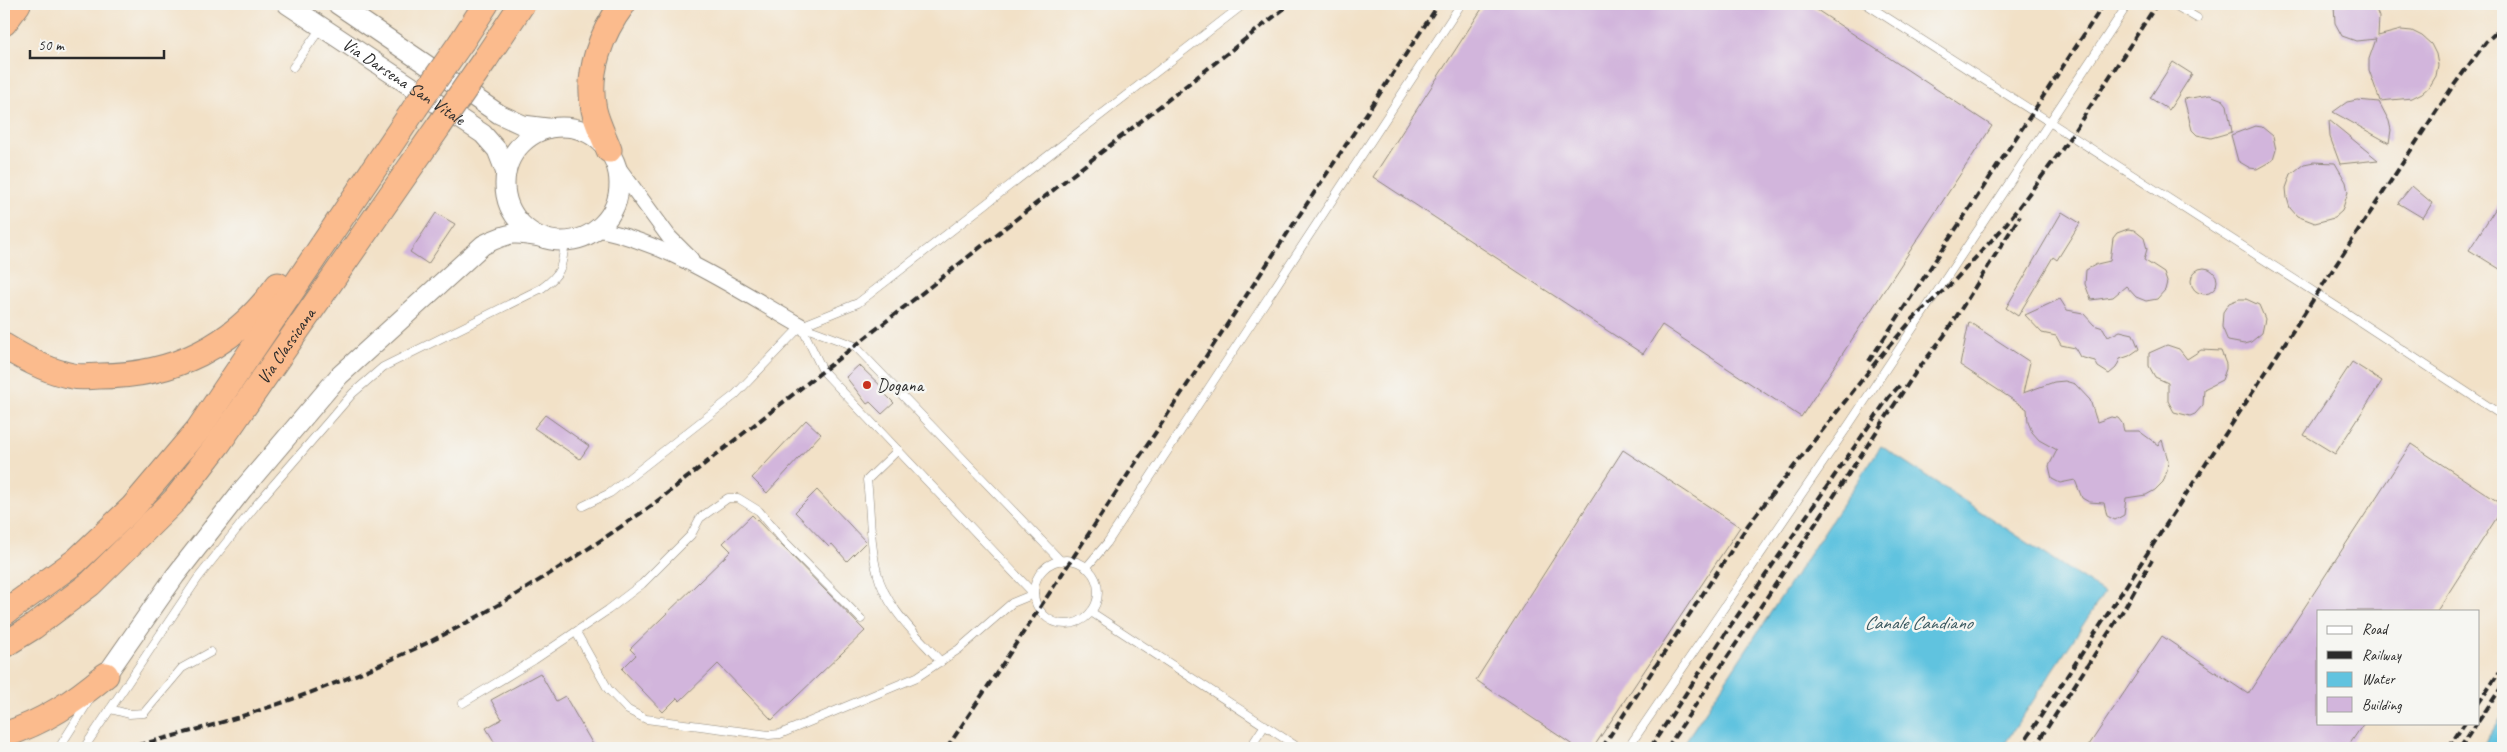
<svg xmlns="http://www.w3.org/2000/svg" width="2507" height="752" font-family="Caveat,sans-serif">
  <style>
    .water { fill: #61c3df; stroke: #467785 }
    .building { fill: #d2b5dc }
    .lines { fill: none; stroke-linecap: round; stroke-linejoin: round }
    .service-casing { stroke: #8e8679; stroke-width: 9 }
    .minor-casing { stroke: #8e8679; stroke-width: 17 }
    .tertiary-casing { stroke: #8e8679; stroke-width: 21 }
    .trunk-casing { stroke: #8e8679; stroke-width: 27 }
    .service { stroke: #fff; stroke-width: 8 }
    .minor { stroke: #fff; stroke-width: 15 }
    .tertiary { stroke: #fff; stroke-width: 19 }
    .trunk { stroke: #fbbb8d; stroke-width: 25 }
    .rail { stroke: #2b2b2b; stroke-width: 4; stroke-dasharray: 8 4; stroke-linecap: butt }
    .trunk-bridge-casing { stroke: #8e8679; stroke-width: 27; stroke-linecap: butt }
    .trunk-bridge { stroke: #fbbb8d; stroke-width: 25 }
    .poi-dot { fill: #c8321e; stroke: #f6f6f2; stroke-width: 2 }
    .labels { text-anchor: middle; stroke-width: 5; stroke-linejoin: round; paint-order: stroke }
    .street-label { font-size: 18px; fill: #2b2b2b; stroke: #f6f6f2 }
    .poi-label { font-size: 18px; fill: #2b2b2b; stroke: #f6f6f2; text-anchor: start }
    .water-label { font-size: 19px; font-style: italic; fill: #3b5961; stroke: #f6f6f2 }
  </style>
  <rect width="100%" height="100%" fill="#f6f6f2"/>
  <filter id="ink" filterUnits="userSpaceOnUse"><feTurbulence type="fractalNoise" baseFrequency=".02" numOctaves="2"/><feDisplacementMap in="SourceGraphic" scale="10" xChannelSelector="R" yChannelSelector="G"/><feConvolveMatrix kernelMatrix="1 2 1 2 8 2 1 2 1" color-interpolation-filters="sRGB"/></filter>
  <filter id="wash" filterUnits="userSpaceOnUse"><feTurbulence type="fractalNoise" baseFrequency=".0096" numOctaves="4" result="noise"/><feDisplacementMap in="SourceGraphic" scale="20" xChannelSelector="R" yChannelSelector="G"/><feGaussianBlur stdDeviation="1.12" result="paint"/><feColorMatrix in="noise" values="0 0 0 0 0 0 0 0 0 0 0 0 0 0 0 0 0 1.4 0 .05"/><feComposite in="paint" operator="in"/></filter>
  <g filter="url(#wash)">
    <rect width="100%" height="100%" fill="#f2e1c7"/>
    <g class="water">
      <polygon points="1881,446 2104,593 2002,748 1681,748"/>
      <polygon points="2503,715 2503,748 2481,748"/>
    </g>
    <g id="blocks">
      <g class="building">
        <polygon points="1485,4 1808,4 1992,126 1801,417 1662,325 1643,354 1373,177"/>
        <polygon points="2334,4 2374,4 2379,17 2378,36 2401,30 2412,31 2422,36 2431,44 2436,54 2438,65 2436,76 2430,86 2422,93 2412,98 2380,101 2369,70 2369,59 2376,39 2356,41 2342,36 2335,23"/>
        <polygon points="2173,62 2192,74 2169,110 2150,98"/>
        <polygon points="2210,95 2223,100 2227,105 2232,132 2211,138 2197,135 2192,130 2184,99"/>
        <polygon points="2357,100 2379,102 2389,121 2391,130 2389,143 2333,112 2347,102"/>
        <polygon points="2329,120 2378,160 2340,164 2330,137"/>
        <polygon points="2255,126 2262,127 2273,136 2276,150 2273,160 2257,169 2250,168 2238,161 2231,135"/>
        <polygon points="2314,162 2335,163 2346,182 2348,192 2342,211 2334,218 2315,223 2297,216 2290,208 2287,198 2286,188 2291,174 2304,164"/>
        <polygon points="2412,186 2432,203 2423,218 2398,203"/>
        <polygon points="2503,197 2503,271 2469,250"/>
        <polygon points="2062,212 2080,223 2057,260 2053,257 2018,316 2006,308"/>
        <polygon points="436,213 455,224 428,264 410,252"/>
        <polygon points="2128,229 2134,230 2144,238 2147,249 2144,260 2164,273 2167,282 2165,290 2157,299 2146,301 2136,297 2126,286 2113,297 2091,300 2085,284 2086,270 2097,264 2110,261 2113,238 2117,233"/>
        <circle cx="2204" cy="281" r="13"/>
        <polygon points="2060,299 2067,310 2083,313 2094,325 2103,328 2108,337 2120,331 2133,334 2139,349 2129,356 2120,359 2116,368 2109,374 2098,367 2095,361 2080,357 2075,348 2061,345 2056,336 2042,333 2025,315"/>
        <polygon points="2239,299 2246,299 2259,305 2265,319 2262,333 2251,342 2244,344 2228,341 2222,327 2223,312 2229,303"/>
        <polygon points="1969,322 2030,362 2023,393 2054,382 2065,381 2075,384 2090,400 2097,422 2111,417 2118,418 2122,423 2124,431 2139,431 2158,445 2162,440 2168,460 2167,471 2163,482 2155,490 2146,495 2126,498 2124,515 2115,520 2107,516 2104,503 2089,502 2082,498 2075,480 2060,483 2052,479 2049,466 2057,450 2039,440 2032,432 2028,422 2027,409 1960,365"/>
        <polygon points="2167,345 2179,349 2187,359 2201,350 2221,351 2226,364 2226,369 2222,380 2204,389 2203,405 2195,414 2190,416 2174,412 2168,401 2168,383 2155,377 2149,366 2149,353"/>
        <polygon points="2352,362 2382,381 2335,454 2304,435"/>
        <polygon points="859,365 886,391 884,393 894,403 882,414 870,402 867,404 846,377"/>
        <polygon points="545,415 589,446 580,459 534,428"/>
        <polygon points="806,420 821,434 767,493 752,478"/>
        <polygon points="2411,444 2503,505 2503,508 2437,611 2318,611 2318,723 2364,723 2347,748 2087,748 2162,636 2248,694"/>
        <polygon points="1623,450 1740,527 1593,748 1577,748 1476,680"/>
        <polygon points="817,490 866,542 847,561 832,544 829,547 795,512"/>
        <polygon points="752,515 865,631 772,720 718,664 680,701 677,698 663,712 622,669 636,655 630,649 731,551 723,543"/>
        <polygon points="540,673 556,701 565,696 595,748 498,748 486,728 502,719 491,700"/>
      </g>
    </g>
  </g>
  <g filter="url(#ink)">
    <use href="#blocks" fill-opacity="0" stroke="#8e8679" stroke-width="1"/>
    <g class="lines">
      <defs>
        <g id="service">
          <polyline points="1866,4 2339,308 2503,416"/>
          <polyline points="2173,4 2197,18"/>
          <polyline points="293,67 321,28"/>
          <polyline points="801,326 855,346 1061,561"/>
          <path d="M898,450L867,480C871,510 869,542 877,572C885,607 918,636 941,662"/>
          <polyline points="583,506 610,493 735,395 801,326 858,303 1244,4"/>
          <circle cx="1066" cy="592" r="32"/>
          <polyline points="1086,568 1107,543 1461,4"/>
          <polyline points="1091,612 1299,748"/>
          <polyline points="576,632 608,689 628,710 646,719 769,735 780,734 917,677 959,649 1012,603 1034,594 823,371 801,326"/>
          <polyline points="463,703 534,660 608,610 642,584 691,535 700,518 728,498 738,498 759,511 785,542 861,619"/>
          <polyline points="110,709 129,714 144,713 182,668 211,652"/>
          <polyline points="59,748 90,699"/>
          <path d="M84,748L198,578L256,505L353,393L383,367L542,288C563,273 562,265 565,241"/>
          <polyline points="1250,748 1265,725"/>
          <polyline points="1628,748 1850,423 2128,4"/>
        </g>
        <g id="minor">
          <polyline points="617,166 669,237 691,259"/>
          <path d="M598,229C672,245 736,289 801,326"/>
        </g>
        <g id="tertiary">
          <path id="s1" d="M287,4L483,134L497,150L506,173"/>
          <polyline points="337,4 499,114 523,125 547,128"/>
          <circle cx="562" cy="184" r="57"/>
          <path d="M106,675L175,576L243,489L339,376L483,245C511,231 515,232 545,238"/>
        </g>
        <g id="trunk">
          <polyline points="4,23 18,4"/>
          <polyline points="462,41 486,4"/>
          <polyline points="486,58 522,4"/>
          <path d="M609,150C604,137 597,123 594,110C586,73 601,33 623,4"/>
          <path d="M4,346C25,359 49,372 73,376C81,378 91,376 100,376C173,376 235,346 278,285"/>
          <polyline points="4,613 76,561 133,507 198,430 415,108"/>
          <path id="s2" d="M4,645L33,627L90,584L175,500L218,444L439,126"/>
          <path d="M4,735C44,722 74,702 106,675"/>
        </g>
      </defs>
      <use href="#service" class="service-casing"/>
      <use href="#minor" class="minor-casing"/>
      <use href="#tertiary" class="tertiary-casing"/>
      <use href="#trunk" class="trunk-casing"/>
      <use href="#service" class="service"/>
      <use href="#minor" class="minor"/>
      <use href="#tertiary" class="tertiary"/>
      <use href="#trunk" class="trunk"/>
      <g class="rail">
        <polyline points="1869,361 2104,4"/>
        <polyline points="2478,704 2503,667"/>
        <polyline points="2478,722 2503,685"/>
        <path d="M126,748C231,723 332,689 429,642C507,604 580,555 651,506L1290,4"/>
        <polyline points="947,748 1439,4"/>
        <polyline points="1602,748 1748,525 1883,353 1913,319 1954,281 2003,228 2061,151 2157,4"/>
        <polyline points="1650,748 1731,625 1889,397 1901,384"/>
        <polyline points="1667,748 1916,372 1944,336 2020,216"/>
        <polyline points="2020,748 2451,89 2486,42 2503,26"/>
        <polyline points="2034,748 2124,609 2152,560"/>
        <polyline points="2448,748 2465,723"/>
        <polyline points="2460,748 2477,723"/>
      </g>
      <defs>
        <g id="trunk-bridge">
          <polyline points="415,108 462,41"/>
          <polyline points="439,126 486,58"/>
        </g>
      </defs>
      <use href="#trunk-bridge" class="trunk-bridge-casing"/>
      <use href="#trunk-bridge" class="trunk-bridge"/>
    </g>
  </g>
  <circle class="poi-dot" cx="867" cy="385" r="5"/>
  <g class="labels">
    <g class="street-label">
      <text dy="6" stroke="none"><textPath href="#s1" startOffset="140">Via Darsena San Vitale</textPath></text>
      <text dy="6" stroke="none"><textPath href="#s2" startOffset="415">Via Classicana</textPath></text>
    </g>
    <g class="poi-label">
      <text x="877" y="391">Dogana</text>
    </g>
    <g class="water-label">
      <text x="1918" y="629">Canale Candiano</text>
    </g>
  </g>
  <rect width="2507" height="752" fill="none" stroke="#f6f6f2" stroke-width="20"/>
  <rect x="2317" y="610" width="162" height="115" fill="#f6f6f2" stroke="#a5a5a2"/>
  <rect x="2327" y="626" width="25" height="8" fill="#ffffff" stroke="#a5a5a2"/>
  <text x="2362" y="634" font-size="15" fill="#2b2b2b">Road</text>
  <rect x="2327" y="651" width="25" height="8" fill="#2b2b2b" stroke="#a5a5a2"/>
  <text x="2362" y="660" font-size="15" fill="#2b2b2b">Railway</text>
  <rect x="2327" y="672" width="25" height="15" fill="#61c3df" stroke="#a5a5a2"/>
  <text x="2362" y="684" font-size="15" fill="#2b2b2b">Water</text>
  <rect x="2327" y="697" width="25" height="15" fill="#d2b5dc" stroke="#a5a5a2"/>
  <text x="2362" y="710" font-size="15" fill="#2b2b2b">Building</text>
  <path d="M30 50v8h134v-8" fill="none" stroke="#2b2b2b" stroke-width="2.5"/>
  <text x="38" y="50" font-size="15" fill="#2b2b2b" stroke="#f6f6f2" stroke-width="4" paint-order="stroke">50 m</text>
</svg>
